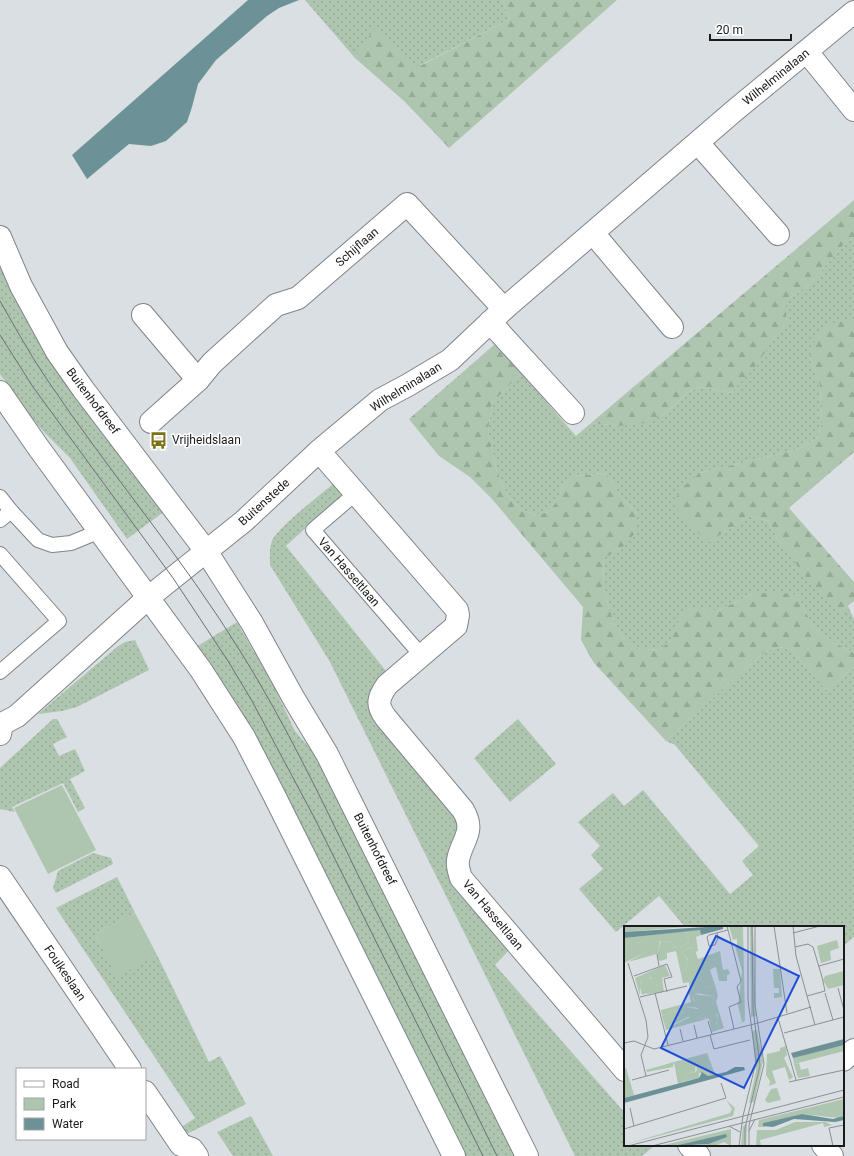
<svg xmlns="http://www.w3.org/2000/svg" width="854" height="1156" font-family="Roboto,sans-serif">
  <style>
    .grass { fill: url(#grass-dots) }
    .forest { fill: url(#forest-firs) }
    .park { fill: #aec5b0 }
    .water { fill: #6c9297 }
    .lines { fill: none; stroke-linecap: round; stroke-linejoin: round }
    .service-casing { stroke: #808488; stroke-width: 16 }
    .minor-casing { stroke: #808488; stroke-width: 24 }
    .tertiary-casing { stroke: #808488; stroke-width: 24 }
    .service { stroke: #fff; stroke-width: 14 }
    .minor { stroke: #fff; stroke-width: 22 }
    .tertiary { stroke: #fff; stroke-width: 22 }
    .tram { stroke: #6d7073; stroke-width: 1 }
    .labels { text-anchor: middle; stroke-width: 3; stroke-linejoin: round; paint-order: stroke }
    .street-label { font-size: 12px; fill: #181a1b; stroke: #fff }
    .poi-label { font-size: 12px; fill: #181a1b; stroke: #fff; text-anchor: start }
    .inset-road { fill: none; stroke: #8c9093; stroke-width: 1 }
    .view { fill: #1d4ed8; fill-opacity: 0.15; stroke: #1d4ed8; stroke-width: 2 }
    .inset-edge { fill: none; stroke: #181a1b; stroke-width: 2 }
  </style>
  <defs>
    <pattern id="grass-dots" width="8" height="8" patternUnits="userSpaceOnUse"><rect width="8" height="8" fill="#aec5b0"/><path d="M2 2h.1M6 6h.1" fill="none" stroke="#95a997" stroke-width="1.8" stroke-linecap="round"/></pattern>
    <pattern id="forest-firs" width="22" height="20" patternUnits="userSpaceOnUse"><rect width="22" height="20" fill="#aec5b0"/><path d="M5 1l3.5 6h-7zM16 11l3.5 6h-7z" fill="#95a997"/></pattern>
  </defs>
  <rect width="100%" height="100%" fill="#dadfe3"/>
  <g class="grass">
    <polygon points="305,0 502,0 510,19 417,67 374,30 355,58"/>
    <polygon points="854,238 854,319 844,319 810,357 820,386 822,423 817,438 799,449 700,473 708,543 749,516 768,521 777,538 840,612 848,606 854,619 854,653 832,641 814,628 797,595 755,593 717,611 700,609 684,610 671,640 660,649 643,650 627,643 613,620 603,586 604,557 621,549 637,513 622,498 606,473 573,476 563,485 558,500 548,512 536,515 522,510 508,496 497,472 488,431 492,403 521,373 576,436 591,423 620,426 663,415 690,391 700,387 731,393 787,322 786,309 786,300 809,285 844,244"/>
    <polygon points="0,260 165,511 127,539 70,458 46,434 34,421 0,374"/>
    <path d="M333,484L342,495L286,546L386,671C374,680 370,688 369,704L458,815L455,884L508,951L495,965L625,1113V1145L654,1146L642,1156H575L330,662L270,565C270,557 269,549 272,541C277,528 320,495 333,484Z"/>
    <polygon points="237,622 274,687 295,731 317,756 514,1156 461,1156 196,647"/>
    <polygon points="135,640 149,670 77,707 62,711 38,714 117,647 125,642"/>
    <polygon points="779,647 790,649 826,690 854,667 854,937 843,946 843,927 685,927 659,896 616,932 579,889 603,869 591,855 600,846 578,822 613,793 624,806 643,790 730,894 753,875 742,861 759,846 675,745 666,741 739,674 766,651"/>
    <polygon points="53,719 57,719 67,737 53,744 59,756 75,749 85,771 70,779 85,808 78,812 63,783 12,807 15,812 0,809 0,768"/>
    <polygon points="518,719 556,764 510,802 474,758"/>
    <polygon points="93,853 111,858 113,864 56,893 53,888 58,871"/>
    <polygon points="117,877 135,913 95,934 117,976 157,955 209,1062 220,1056 246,1104 185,1135 180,1128 195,1118 56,908"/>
    <polygon points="251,1116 273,1156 233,1156 217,1132"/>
  </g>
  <g class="forest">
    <polygon points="502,0 617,0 449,148 404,101 355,58 374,29 418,67 510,19"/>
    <polygon points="854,200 854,238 844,244 809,285 786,300 786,309 787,322 773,340 755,367 731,393 700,387 690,391 663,415 645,423 620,426 591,423"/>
    <polygon points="844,319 854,319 854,452 789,508 854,582 854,601 840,612 811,584 777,538 768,521 749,516 708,543 679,513 674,501 684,486 700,473 799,449 817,438 822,423 820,386 810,357 815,339 825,327"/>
    <polygon points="495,344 521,373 492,403 488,431 497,472 508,496 522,510 536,515 548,512 558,500 563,485 573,476 606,473 622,498 637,513 636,532 621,549 604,558 603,586 613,620 627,643 643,650 660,649 671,640 684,609 700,609 717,611 755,593 781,593 797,595 814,628 832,641 854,653 854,667 826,690 790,649 779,647 766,651 739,674 666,741 594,663 581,640 583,607 492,499 470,477 439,456 409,419"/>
  </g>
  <g class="park">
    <polygon points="62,785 96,850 48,874 14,808"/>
    <polygon points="135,913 157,955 117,977 95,934"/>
  </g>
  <polygon class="water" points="248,0 299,0 279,8 267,16 216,60 198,84 192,107 187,122 166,141 151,146 129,144 87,179 72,155"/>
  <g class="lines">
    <defs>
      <g id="service">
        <polyline points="356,493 313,530 421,655"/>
        <polyline points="0,497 11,511 38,540 52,545 71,543 100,531"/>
        <polyline points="0,520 11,511"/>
        <polyline points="0,554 59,621 0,672"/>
      </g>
      <g id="minor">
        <polyline points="807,52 854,110"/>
        <polyline points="698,143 778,234"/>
        <polyline points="593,233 672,327"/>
        <polyline points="143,315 198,380"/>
        <polyline points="490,322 573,413"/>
        <polyline points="151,422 198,380 212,363 276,305 298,298 407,204 504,309"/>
        <path d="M319,451L457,610L458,615L456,626L387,685C378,698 376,705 386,718L463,810C476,832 462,839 458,860C457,866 459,872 461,878L625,1070"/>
        <polyline points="0,734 2,724 17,716 149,597 244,521 319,451 380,400 408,385 450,360 504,309 734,111 854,12"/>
        <polyline points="0,877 130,1069"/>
        <polyline points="843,1060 854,1050"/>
        <polyline points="145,1092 181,1145 192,1149 197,1156"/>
        <polyline points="689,1145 699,1156"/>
        <polyline points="823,1145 832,1156"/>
      </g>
      <g id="tertiary">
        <polyline points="0,237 21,286 57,352 83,389 206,551 252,623 294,699 327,754 527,1156"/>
        <polyline points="0,392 38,447 201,670 244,737 274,795 454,1156"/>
      </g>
    </defs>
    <use href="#service" class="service-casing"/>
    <use href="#minor" class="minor-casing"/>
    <use href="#tertiary" class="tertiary-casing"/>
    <use href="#service" class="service"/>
    <use href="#minor" class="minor"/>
    <use href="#tertiary" class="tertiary"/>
    <g class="tram">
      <path d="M0,301C15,327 29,353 46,378C109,472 183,558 242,654C286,725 322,800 358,875C405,968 451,1062 497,1156"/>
      <polyline points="0,335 33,387 173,578 228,661 252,701 314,817 483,1156"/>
    </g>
  </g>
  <defs>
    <symbol id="bus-bare" viewBox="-9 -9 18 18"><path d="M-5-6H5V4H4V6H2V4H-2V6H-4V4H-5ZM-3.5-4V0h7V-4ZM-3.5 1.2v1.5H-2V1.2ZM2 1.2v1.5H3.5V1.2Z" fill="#7a7215" stroke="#fff" stroke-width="2.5" paint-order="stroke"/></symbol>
  </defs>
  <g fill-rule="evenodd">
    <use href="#bus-bare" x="146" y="428" width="25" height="25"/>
  </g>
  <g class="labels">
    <g class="street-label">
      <text transform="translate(776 77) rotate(-39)" y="4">Wilhelminalaan</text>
      <text transform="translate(357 247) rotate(-41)" y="4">Schijflaan</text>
      <text transform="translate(406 387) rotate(-32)" y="4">Wilhelminalaan</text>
      <text transform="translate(93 401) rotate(53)" y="4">Buitenhofdreef</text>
      <text transform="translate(264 502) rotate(-42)" y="4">Buitenstede</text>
      <text transform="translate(349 572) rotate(49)" y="4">Van Hasseltlaan</text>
      <text transform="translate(375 849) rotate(63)" y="4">Buitenhofdreef</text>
      <text transform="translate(493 915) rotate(50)" y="4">Van Hasseltlaan</text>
      <text transform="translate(65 973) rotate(56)" y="4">Foulkeslaan</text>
    </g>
    <g class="poi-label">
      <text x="172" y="444">Vrijheidslaan</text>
    </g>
  </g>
  <g transform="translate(624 926)">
    <rect width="220" height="220" fill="#dadfe3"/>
    <path d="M6,0H73L0,6V1ZM105,0H119L121,95L111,100L118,96L114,79L118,45L111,20L113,19V13L109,14ZM126,0H129L132,90L127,91ZM62,5L65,16L60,20L49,22L50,16L36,15L34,25H24L0,37V12ZM213,14L215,22L206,25L207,34L197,37L193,20ZM70,22L74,33L96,25L99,44L104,43L106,48L103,49V55H95L92,41L89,42L86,44L91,59L76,63L68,58L71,67L75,69L90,70L88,80L83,82L92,87L94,93L91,100L87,102L85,93L80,92L64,91L48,99L40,97L38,90L52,84L54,87L51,91L55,92L61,81L74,83L66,63L62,40L64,34L59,27L61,23ZM149,43H156L158,71L150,72V67H155V62H150ZM220,45V59L204,63L199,54L201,50ZM24,51L32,56L33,62L18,69L15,57L22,55ZM133,104L139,135L130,176L125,177L132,145L128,105ZM162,120L163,129L160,132L169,151L165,154L161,141L148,145L152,157L145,160L146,155L142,149L143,128L156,125V122ZM50,136L49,141L23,146L22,144ZM71,136H83L85,142L88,140L91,148L84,150L80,147H75V152L58,156L67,146L71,147L73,144ZM175,137L177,144L184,142L186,150L174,152L170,138ZM220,173V190L215,192L178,188L139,197L142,201H134L135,194ZM102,174L111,182L109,190L0,219L106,187L108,183ZM171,196H201L208,199L200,201L199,197L136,214L137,220H132L133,204H152ZM123,198L122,220H117L119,200ZM107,203V220L100,216L91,220H62L85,218L103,211L102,209L50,220H36Z" fill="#aec5b0"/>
    <path d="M76,4L77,9L72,11L74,25L71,26L69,22L61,23L59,27L64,35L62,40L66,56L59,57L52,25L43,27V33L35,35L33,28L4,36L24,25H34L37,15L50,16L49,22L60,20L65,16L62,5ZM41,39L46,50L38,52L40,66L22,68L23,63L33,60L26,51L21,56H16V70L11,52ZM73,56L76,63L91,59L94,70L92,76L100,102L88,106L87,102L93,97L94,90L92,87L84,88L82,82L88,79L90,70L71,67L68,57ZM67,63L70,75L77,76L78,82L61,81L55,92L51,90L54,87L52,84L38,90L37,84L67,76L64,64ZM68,90L83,93L42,104L40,97L50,99ZM220,119V125L170,138L169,132L176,129ZM83,127L88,140L85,142L83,136H72L71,147L67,146L58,156L54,158L50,136ZM0,142H2L10,169L0,172ZM153,162L157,174L144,177L141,174L147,163Z" fill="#aec5b0"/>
    <path d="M99,0V3L77,9L76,4L0,12V6ZM220,113V119L169,132L167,127ZM111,141H120L121,144L0,177V172L75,152L78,146L84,150L102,146ZM178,188L209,193L220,190V194L211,196L170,193L149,201L139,200V197ZM102,208L103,211L85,218L50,220Z" fill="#6c9297"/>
    <path class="inset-road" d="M103,0L117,55L113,61L117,76L105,81L110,103M150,0L163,87M169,0L172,30L191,99M93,7L94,12L91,19L85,20L83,11L85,9L104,4M169,7L196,0M171,21L184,18L189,21L198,51L201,65L183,70M33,28L35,40M4,37L22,94L24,111L17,129L22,150M195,40L220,33M10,50L43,38L48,51L40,53L43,66M214,62L220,84M31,67L44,119M201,67L209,94M16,71L63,60M154,92L172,154M84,95L88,108M70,99L73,112M56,103L59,115M160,107L220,91M86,109L90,123L126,114M0,117L10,115L30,123L134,97L187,81M8,154L45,144M165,156L220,144M6,182L10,200M105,200L116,206M0,203L102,172L97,157M125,205L131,193M4,220L220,164M28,220L220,171M115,220L119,190L132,136L124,74V0M121,220V202L136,140L129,82L128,0M125,220V199L140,138L131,79V0M209,220L205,202L220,199"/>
    <path class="view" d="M92,10L175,50L120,162L37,122Z"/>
    <rect width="220" height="220" class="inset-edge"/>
  </g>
  <rect x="16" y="1068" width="130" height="72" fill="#ffffff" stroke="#a3a3a4"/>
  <rect x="24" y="1081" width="20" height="6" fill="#ffffff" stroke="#a3a3a4"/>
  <text x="52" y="1088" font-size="12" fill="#181a1b">Road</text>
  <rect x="24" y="1098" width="20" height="12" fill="#aec5b0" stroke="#a3a3a4"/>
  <text x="52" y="1108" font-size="12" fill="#181a1b">Park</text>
  <rect x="24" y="1118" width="20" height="12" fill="#6c9297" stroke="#a3a3a4"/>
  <text x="52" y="1128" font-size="12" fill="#181a1b">Water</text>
  <path d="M710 34v6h81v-6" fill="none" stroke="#181a1b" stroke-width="2"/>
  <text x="716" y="34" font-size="12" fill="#181a1b" stroke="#ffffff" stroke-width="3" paint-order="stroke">20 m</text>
</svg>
